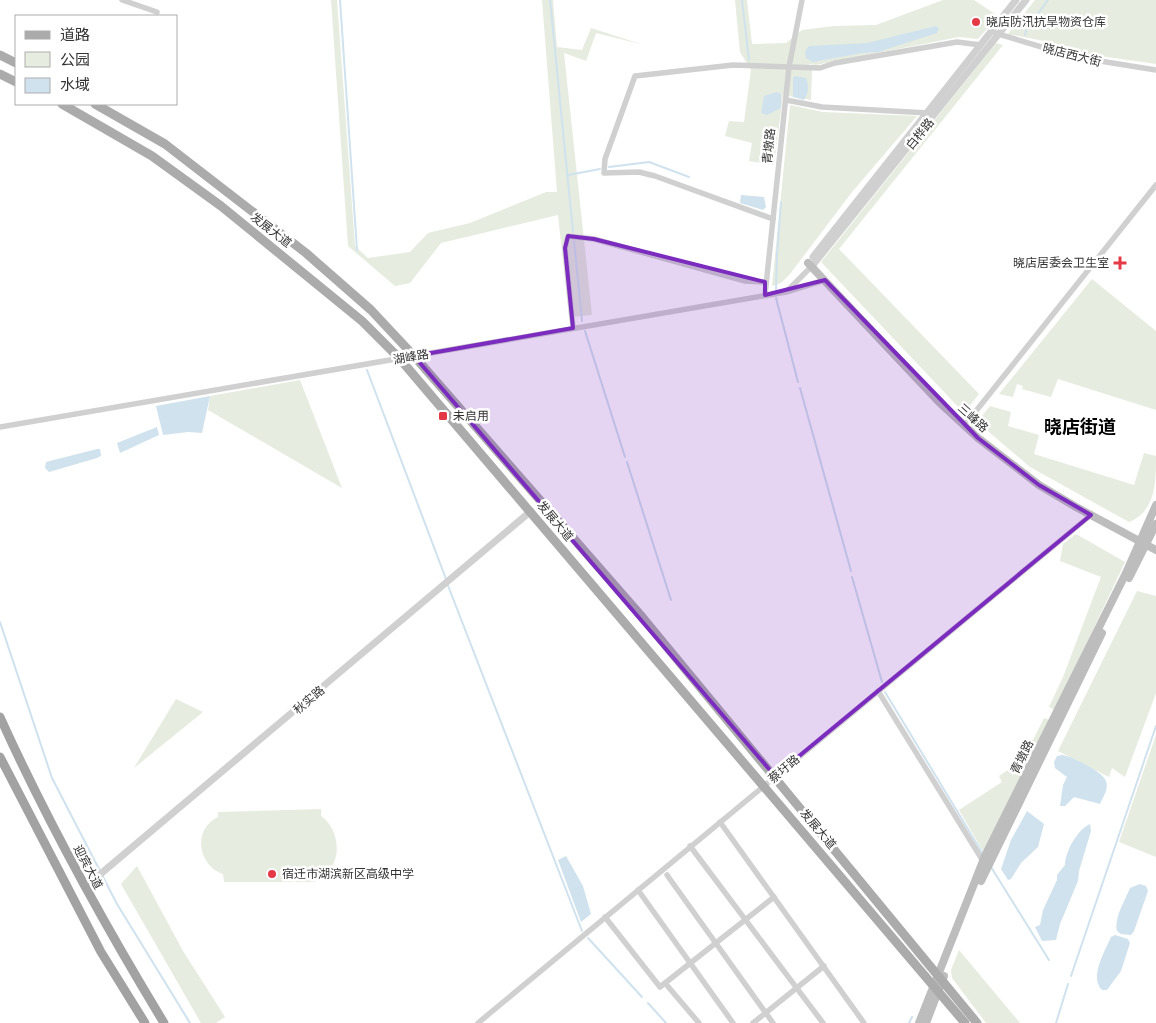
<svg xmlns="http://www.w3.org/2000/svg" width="1156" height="1023" font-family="Commissioner,'Noto Sans SC',sans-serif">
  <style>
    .green { fill: #e6ecdf }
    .water { fill: #cfe2ee }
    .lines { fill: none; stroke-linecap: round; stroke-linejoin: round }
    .stream { stroke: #cfe2ee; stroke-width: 2 }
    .minor { stroke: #d0d0d0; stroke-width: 5.5 }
    .tertiary { stroke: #d0d0d0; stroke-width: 7 }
    .secondary { stroke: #bdbdbd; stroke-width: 8 }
    .primary { stroke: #ababab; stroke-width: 9 }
    .trunk { stroke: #a2a2a2; stroke-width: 9 }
    .marked { fill: #7b2cbf; fill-opacity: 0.2; stroke: #7b2cbf; stroke-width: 4; stroke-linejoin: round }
    .poi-dot { fill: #e63946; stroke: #fff; stroke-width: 2 }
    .labels { text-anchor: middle; stroke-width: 5; stroke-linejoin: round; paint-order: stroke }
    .poi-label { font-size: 12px; fill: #333; stroke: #fff; text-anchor: start }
    .street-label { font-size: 12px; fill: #333; stroke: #fff }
    .district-label { font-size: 18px; font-weight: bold; fill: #000; stroke: #fff }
  </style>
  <rect width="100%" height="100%" fill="#fff"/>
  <g class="green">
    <polygon points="331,0 337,0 355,246 368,258 410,252 428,233 470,223 546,192 557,192 542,0 553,0 557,47 582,50 591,28 644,45 596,33 586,61 564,53 592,315 569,317 558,215 441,243 410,283 395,286 348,246"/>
    <polygon points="735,0 747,0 752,44 786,43 802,30 834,26 876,25 943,0 974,0 998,16 978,39 959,37 816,65 809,64 812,71 811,100 783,95 774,165 749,161 752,143 725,136 729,121 744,122 751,70 740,52"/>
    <polygon points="1035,0 1156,0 1156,64 1086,54 1049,42 1008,34"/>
    <polygon points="996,43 1003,45 839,249 979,394 964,413 821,262"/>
    <polygon points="790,105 823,112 917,116 852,192 790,274 781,283 772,286"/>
    <polygon points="1092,279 1156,331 1156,410 1058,379 1051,397 1022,389 1023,386 1017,384 1013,397 999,394"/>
    <polygon points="300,380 342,488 208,410 210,396"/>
    <path d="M990,406L1011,412L1008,426L1039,435L1034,454L1134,485L1144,453L1156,456C1156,482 1156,511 1129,522L1030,467L977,422Z"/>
    <polygon points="1076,534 1125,562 1055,710 1049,707 1063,677 1101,577 1060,561 1063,544"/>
    <polygon points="1137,591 1156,596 1156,693 1125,777 1112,768 1109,777 1058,751"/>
    <polygon points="176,699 203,712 134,768"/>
    <polygon points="1044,718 1050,720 1024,773 1018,763 1024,759 1017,749 1033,740"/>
    <polygon points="1156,735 1156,857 1119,842"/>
    <polygon points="1014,766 1022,778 984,853 959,810 1002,782 999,776"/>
    <path d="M321,809V816C342,830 344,872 315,877V882H224L223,874C198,866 192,829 218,817V812Z"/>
    <polygon points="137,866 183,951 225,1017 216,1023 201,1023 121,884"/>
    <polygon points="959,950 1020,1023 986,1023 952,978 951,970"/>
  </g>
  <g class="water">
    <polygon points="936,26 939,29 937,33 878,52 862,53 813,62 806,58 805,51 809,46 867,43"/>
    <path d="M795,76L806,78C809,85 809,93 804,100L793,97V78Z"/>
    <polygon points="777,92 781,94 781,108 767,115 761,113 764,96"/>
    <polygon points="741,195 764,197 766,207 763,210 740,203"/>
    <polygon points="210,396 202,433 188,432 163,435 156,406"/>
    <polygon points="157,427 159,435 120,453 117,443"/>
    <polygon points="97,449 100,449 101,456 97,458 49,472 45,468 46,462"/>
    <path d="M1062,755C1071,756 1102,771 1106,781C1109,789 1103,797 1100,804L1074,797L1065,806H1060L1063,785L1067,777L1055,768L1054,762L1057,756Z"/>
    <polygon points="1027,811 1044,824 1038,847 1021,863 1011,879 1008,880 1001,869 1011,840"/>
    <path d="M1090,824L1091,831L1079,871L1078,881L1060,924L1056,940L1042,941L1035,927L1040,925L1043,910L1057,880V875L1065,865C1065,852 1077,830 1090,824Z"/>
    <polygon points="566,856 583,886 591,914 581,922 558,860"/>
    <path d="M1140,884L1146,886L1148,891L1134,931L1131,935L1121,934L1117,931C1114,917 1125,901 1130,888Z"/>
    <path d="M1115,935L1128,939L1130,943L1121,971L1107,990H1102C1089,977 1105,951 1111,937Z"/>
  </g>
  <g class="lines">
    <g class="stream">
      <polyline points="340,0 357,250"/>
      <polyline points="550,0 573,232"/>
      <polyline points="742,0 749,60"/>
      <polyline points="1025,35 1030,19 1037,15 1048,0"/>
      <polyline points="609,167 649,162 689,177"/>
      <polyline points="568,175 600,169"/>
      <polyline points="574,241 582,321"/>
      <polyline points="776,289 777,255 781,202"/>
      <polyline points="776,298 798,382"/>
      <polyline points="585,331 625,457"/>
      <polyline points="367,370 446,579"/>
      <polyline points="800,388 851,571"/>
      <polyline points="627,462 671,600"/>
      <polyline points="852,577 882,682"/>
      <polyline points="447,583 582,931"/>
      <polyline points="0,622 52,778 100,871"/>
      <polyline points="885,692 983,854"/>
      <polyline points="991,867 1049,960"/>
      <polyline points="102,875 117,904 190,1023"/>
      <polyline points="588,938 642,997"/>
      <polyline points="1071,976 1156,726"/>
      <polyline points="648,1003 666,1023"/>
      <polyline points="909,1023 912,1017"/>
      <polyline points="1056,1023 1068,984"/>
    </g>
    <g class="minor">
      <polyline points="122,0 157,12"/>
      <polyline points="995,33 1075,57 1156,70"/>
      <polyline points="786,100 822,107 928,113"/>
      <polyline points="773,219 655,176 639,172 604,173 605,159 635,76 733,65 820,68 835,63 957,42 981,45"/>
      <polyline points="787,291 812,266"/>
      <polyline points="765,295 789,67 802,0"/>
      <polyline points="573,328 565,248 568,236 594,239 745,281 765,282"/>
      <polyline points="964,426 1156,185"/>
      <polyline points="0,427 786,292 825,280"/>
      <polyline points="878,691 983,861"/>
      <polyline points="720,822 864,1023"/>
      <polyline points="690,846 823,1023"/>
      <polyline points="667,875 773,1023"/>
      <polyline points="638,890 733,1023"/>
      <polyline points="605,917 660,987 774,897"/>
      <polyline points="665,983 699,1023"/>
      <polyline points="478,1023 1091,515"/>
      <polyline points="753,1023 824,966"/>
    </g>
    <g class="tertiary">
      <polyline points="813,257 1016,0"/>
      <polyline points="812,266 1026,0"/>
      <polyline points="85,887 531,511"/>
    </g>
    <g class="secondary">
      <polyline points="808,263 939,402 978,438 1039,485 1076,507 1156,550"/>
      <polyline points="1129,578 1156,524"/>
      <polyline points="981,881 1102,633"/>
      <polyline points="919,1023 985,856 1126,573 1156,505"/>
      <polyline points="926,1023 944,976"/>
    </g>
    <g class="primary">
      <polyline points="0,55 16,63"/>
      <polyline points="0,74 16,82"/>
      <polyline points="62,104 152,156 221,206 362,321 400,359 965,1023"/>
      <polyline points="95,104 165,144 306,253 371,310 414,356 643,618 977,1023"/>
    </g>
    <g class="trunk">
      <path d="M0,717C48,823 104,924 164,1023"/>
      <polyline points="0,757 101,952 145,1023"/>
    </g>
  </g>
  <path class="marked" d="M568,236L594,239L765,282V295L825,280L978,438L1039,485L1091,515L775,776L414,356L573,328L565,248Z"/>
  <g class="poi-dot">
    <circle cx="976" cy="22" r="5"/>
    <path d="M1117.5 255.5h5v5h5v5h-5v5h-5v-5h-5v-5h5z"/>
    <rect x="438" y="411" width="10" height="10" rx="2.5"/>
    <circle cx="272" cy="874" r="5"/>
  </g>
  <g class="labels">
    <g class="poi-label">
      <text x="986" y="26">晓店防汛抗旱物资仓库</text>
      <text x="1109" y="267" text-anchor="end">晓店居委会卫生室</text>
      <text x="453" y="420">未启用</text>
      <text x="282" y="878">宿迁市湖滨新区高级中学</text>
    </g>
    <g class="street-label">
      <text transform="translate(1072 55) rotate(14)" y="4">晓店西大街</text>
      <text transform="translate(920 134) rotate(-51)" y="4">白桦路</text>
      <text transform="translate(769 146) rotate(-84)" y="4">青墩路</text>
      <text transform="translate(271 230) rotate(38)" y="4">发展大道</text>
      <text transform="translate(411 357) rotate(-10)" y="4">湖峰路</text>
      <text transform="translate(973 418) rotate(42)" y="4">三峰路</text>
      <text transform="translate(555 521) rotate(50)" y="4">发展大道</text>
      <text transform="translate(309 700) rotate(-40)" y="4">秋实路</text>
      <text transform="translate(1022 757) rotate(-64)" y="4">青墩路</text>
      <text transform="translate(784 769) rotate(-40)" y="4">蔡圩路</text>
      <text transform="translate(818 829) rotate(50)" y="4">发展大道</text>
      <text transform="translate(88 867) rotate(62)" y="4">迎宾大道</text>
    </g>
    <g class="district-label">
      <text x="1080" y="433">晓店街道</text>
    </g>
  </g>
  <rect x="15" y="15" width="162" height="90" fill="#ffffff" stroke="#adadad"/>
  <rect x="25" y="31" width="25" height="8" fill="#ababab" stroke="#adadad"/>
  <text x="60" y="40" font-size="15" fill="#333333">道路</text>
  <rect x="25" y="52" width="25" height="15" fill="#e6ecdf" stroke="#adadad"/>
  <text x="60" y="65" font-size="15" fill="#333333">公园</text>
  <rect x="25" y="78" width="25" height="15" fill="#cfe2ee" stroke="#adadad"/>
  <text x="60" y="90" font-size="15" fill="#333333">水域</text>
</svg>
